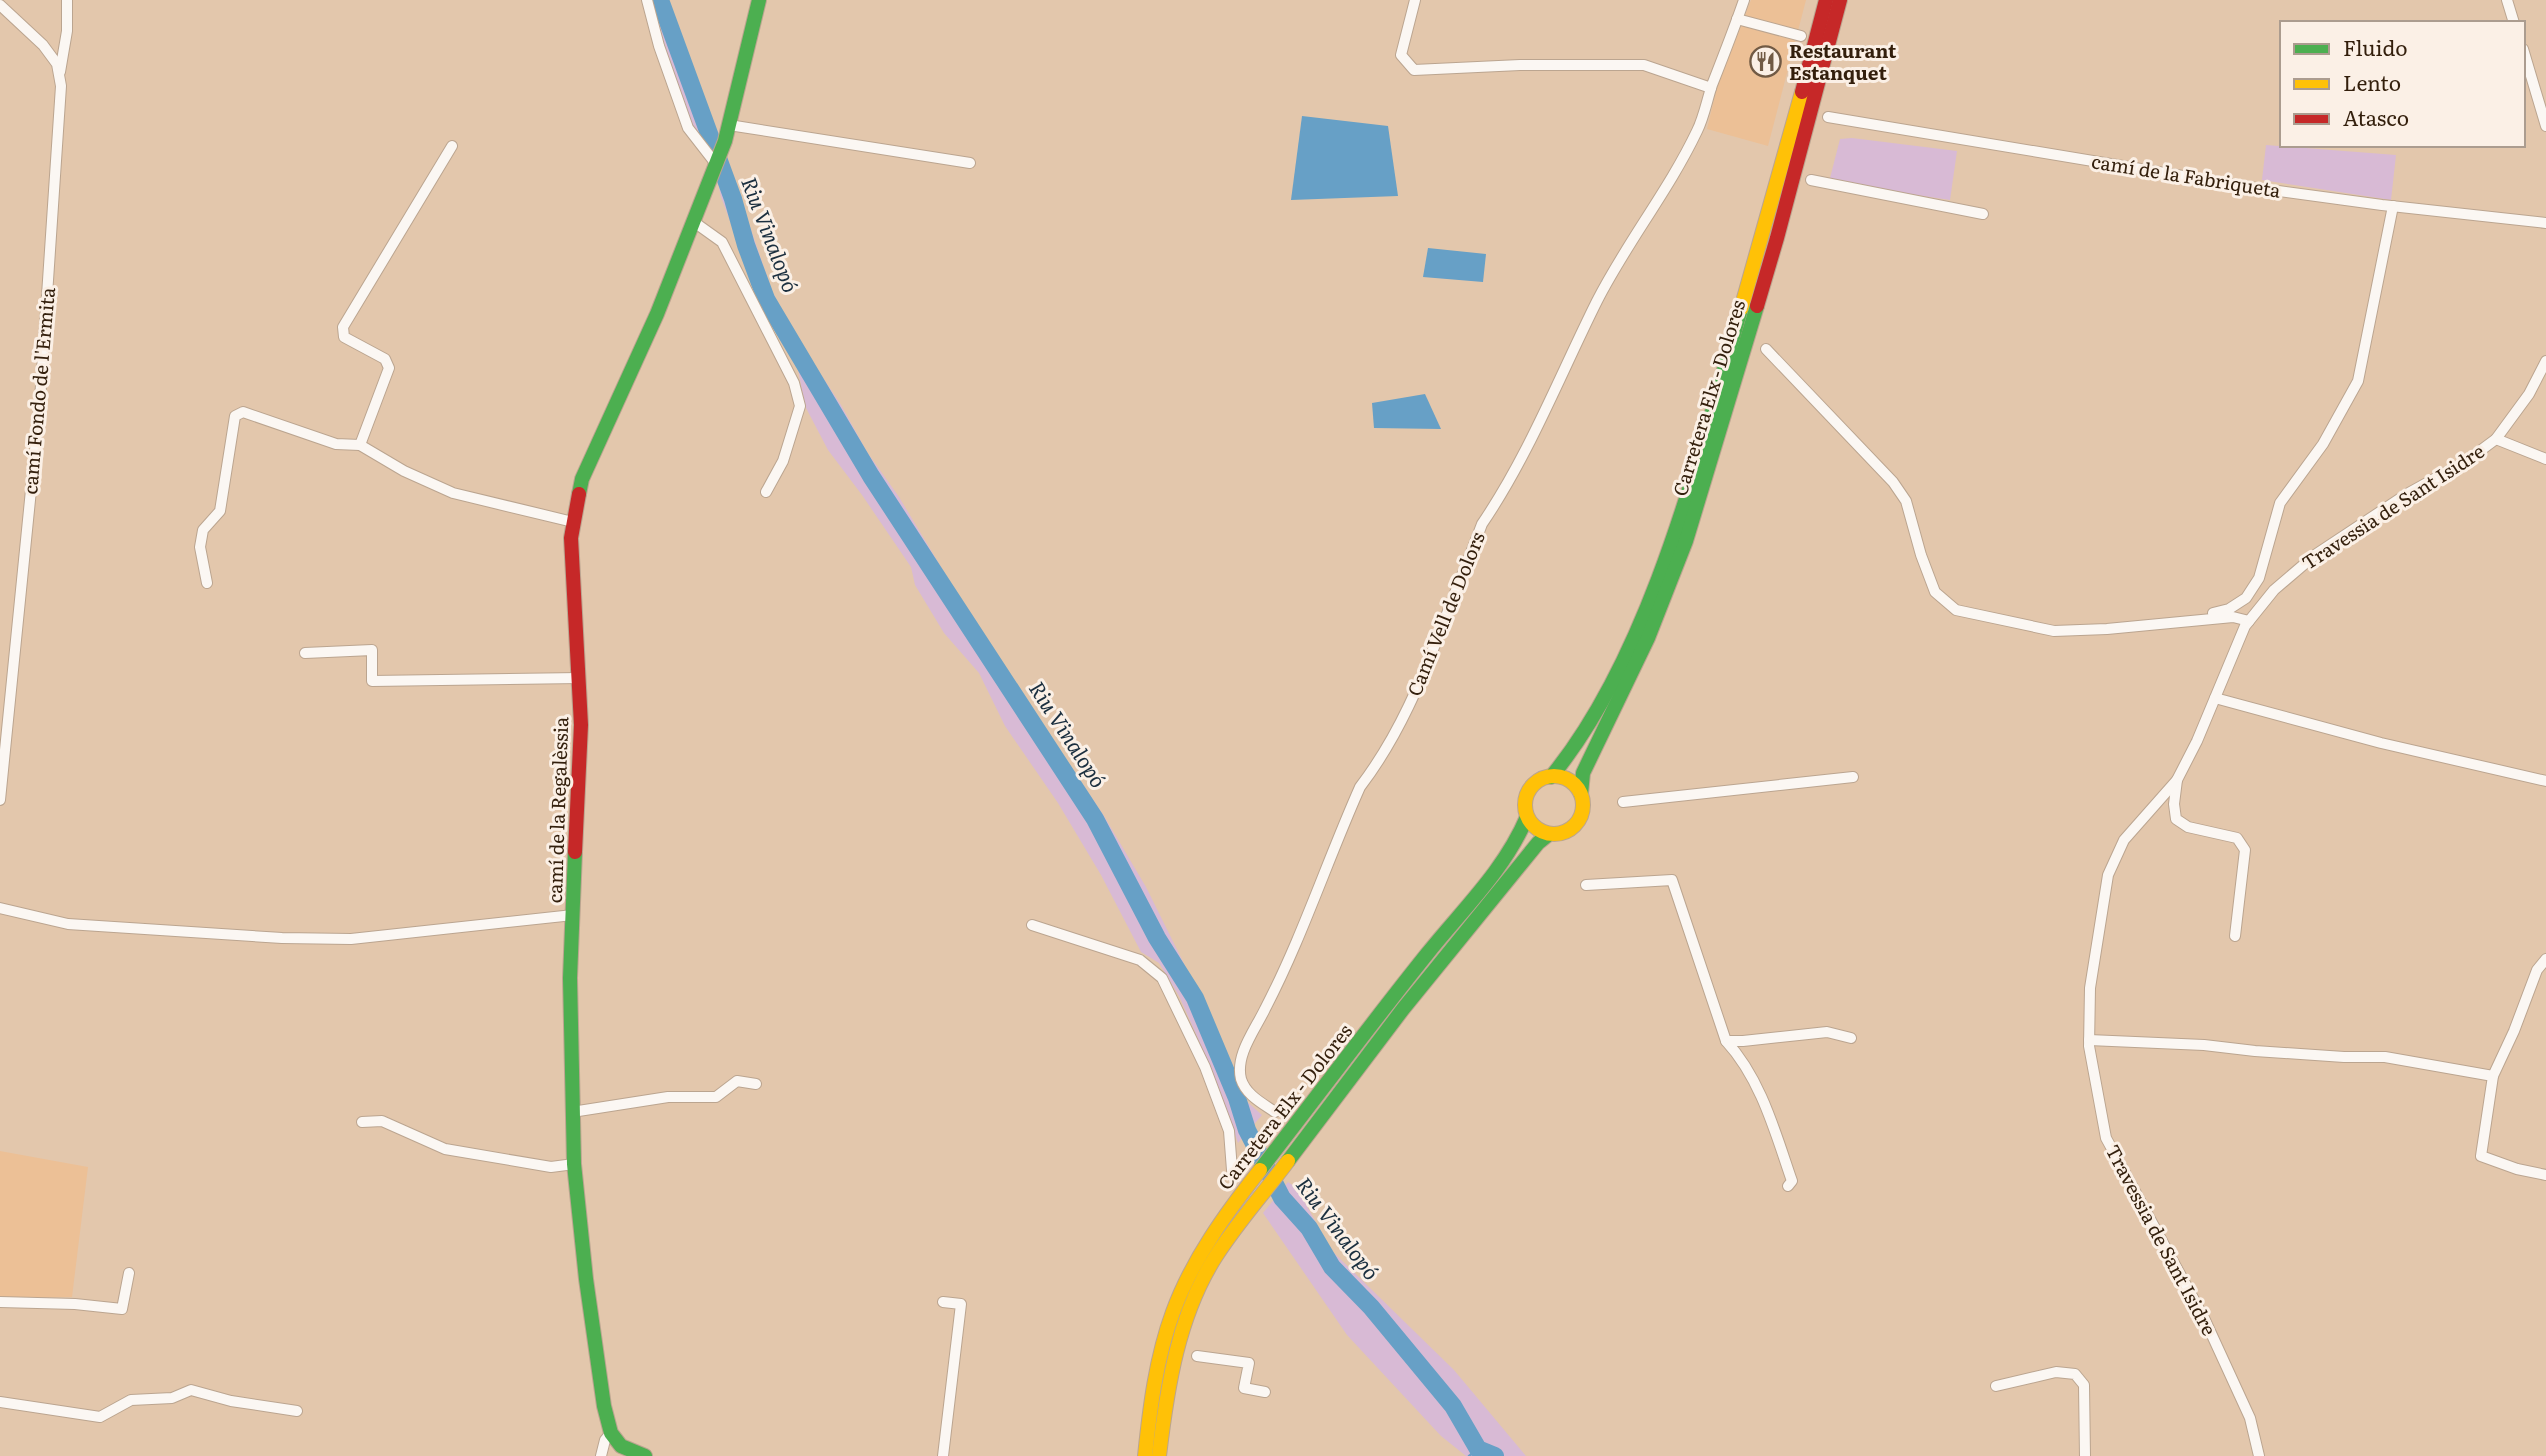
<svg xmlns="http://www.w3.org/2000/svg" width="2546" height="1456" font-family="Literata,serif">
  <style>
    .built { fill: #ecc096 }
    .green { fill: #d8bad5 }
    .water { fill: #67a0c6 }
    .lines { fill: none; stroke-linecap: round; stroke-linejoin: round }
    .stream { stroke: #67a0c6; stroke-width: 2.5 }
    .river { stroke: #67a0c6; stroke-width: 18 }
    .street-casing { stroke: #bba590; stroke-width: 12 }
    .fast-casing { stroke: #bba590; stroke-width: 16 }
    .slow-casing { stroke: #bba590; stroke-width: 16 }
    .jam-casing { stroke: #bba590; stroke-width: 16 }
    .street { stroke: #fbf7f3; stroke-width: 10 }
    .fast { stroke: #4caf50; stroke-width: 14 }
    .slow { stroke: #ffc107; stroke-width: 14 }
    .jam { stroke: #c62828; stroke-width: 14 }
    .labels { text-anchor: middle; stroke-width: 6; stroke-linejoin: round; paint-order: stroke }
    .poi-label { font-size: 19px; font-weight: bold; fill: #331f0c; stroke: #fbf0e6; text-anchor: start }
    .street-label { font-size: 19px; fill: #331f0c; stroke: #fbf0e6 }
    .water-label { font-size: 21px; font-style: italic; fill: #1b2f3f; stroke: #fbf0e6 }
  </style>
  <rect width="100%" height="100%" fill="#e3c7ac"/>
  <g class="built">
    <polygon points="1751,0 1806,0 1768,146 1707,129 1717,87"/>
    <polygon points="0,1151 88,1167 72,1297 0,1298"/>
  </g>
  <g class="green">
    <polygon points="650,0 668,0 714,128 711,148 690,122"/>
    <polygon points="1852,138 1957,151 1950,200 1829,182 1840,139"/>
    <polygon points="2266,145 2396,155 2391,200 2262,180"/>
    <polygon points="728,168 737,189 772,291 794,334 841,405 867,452 899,497 974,622 1104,816 1146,887 1209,1014 1244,1099 1262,1115 1238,1143 1212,1070 1179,996 1159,963 1141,952 1101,875 1058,803 1005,726 979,673 944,633 915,585 911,567 862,495 828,450 805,406 797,364 781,341 758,295 721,197 719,188"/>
    <polygon points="1288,1182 1297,1188 1331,1250 1454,1370 1526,1456 1466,1456 1441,1436 1347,1335 1263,1213"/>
  </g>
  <g class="water">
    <polygon points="1302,116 1388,126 1398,196 1291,200"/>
    <polygon points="1428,248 1486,254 1483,282 1423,277"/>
    <polygon points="1425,394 1441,429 1374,428 1372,403"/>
  </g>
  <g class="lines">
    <polyline class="stream" points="1469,1456 1478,1449"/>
    <polyline class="river" points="660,0 733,199 746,245 766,299 871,476 1095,819 1157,938 1195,998 1237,1098 1247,1130 1282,1198 1309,1228 1332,1267 1371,1307 1453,1406 1478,1449 1495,1456"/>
    <defs>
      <g id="street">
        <polyline points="647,0 659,46 688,128 716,164"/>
        <polyline points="1415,0 1401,55 1414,70 1520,65 1644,65 1711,88"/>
        <polyline points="2507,0 2514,23"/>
        <polyline points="0,5 43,45 57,64 61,86 40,400 0,800"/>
        <polyline points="1737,19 1801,36"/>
        <polyline points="2523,49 2546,126"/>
        <polyline points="60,72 67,31 67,0"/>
        <polyline points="1828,117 2249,187 2382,205 2546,223"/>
        <polyline points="729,125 970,163"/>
        <polyline points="1811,180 1983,214"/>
        <polyline points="694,222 722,242 794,383 800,406 783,461 766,492"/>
        <polyline points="1766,349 1893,482 1906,501 1921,555 1935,592 1956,610 2054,631 2107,629 2233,617 2249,621"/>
        <polyline points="2496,439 2546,459"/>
        <polyline points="360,445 389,368 385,359 344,337 343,327 452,146"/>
        <polyline points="207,583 200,547 203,530 220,511 235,416 243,412 336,444 360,445 404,471 453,493 573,522"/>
        <polyline points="2213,613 2229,609 2246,598 2259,578 2280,503 2323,444 2358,381 2393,206"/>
        <polyline points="305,653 372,650 372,681 580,678"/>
        <polyline points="2215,698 2381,743 2546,781"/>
        <polyline points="2177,780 2174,804 2176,819 2188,827 2237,838 2245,850 2235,936"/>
        <polyline points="1623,802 1853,777"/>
        <polyline points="1586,885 1672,880 1726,1041 1743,1041 1827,1032 1851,1038"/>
        <polyline points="0,908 68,924 282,938 351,939 573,915"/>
        <polyline points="1032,925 1140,960 1162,978 1205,1067 1229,1131 1232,1170"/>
        <polyline points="2089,1040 2204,1045 2255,1051 2344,1057 2385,1057 2493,1076 2481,1156 2517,1169 2546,1175"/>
        <path d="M1726,1041C1761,1079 1775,1132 1792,1181L1788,1186"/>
        <polyline points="2493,1076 2514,1031 2537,970 2546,959"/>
        <polyline points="572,1112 668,1097 716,1097 737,1081 756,1084"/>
        <path d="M1275,1112C1262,1103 1246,1095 1241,1079C1235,1055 1255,1030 1265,1009C1302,938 1327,861 1360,787C1399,736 1422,679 1445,619C1457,587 1470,556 1482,524C1529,455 1560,375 1597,301C1627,242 1669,190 1697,131C1704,117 1707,100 1712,85C1723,57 1734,29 1744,0"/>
        <polyline points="362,1122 382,1121 445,1149 551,1167 574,1164"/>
        <polyline points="0,1302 75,1304 122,1309 129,1273"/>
        <polyline points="943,1302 961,1304 943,1456"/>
        <polyline points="1197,1356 1249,1363 1244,1388 1265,1392"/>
        <polyline points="1996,1386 2056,1372 2075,1374 2084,1385 2085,1456"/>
        <polyline points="0,1402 100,1417 131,1400 172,1398 191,1390 231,1401 297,1411"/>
        <polyline points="601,1456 605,1440 611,1433"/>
        <polyline points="2259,1456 2250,1418 2205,1320 2106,1138 2089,1046 2090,988 2108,875 2124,840 2177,780 2197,741 2245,626 2274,590 2315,555 2407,494 2465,462 2496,439 2529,394 2546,361"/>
      </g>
      <g id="fast">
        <polyline points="579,494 582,479 657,314 725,141 759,0"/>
        <path d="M1551,777C1651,655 1698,460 1741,309"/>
        <polyline points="1581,794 1583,773 1648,638 1686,541 1757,306"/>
        <polyline points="575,852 570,978 574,1164 586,1279 604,1406 611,1433 621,1446 645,1456"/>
        <polyline points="1288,1161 1403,1009 1538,843 1549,834"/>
        <path d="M1260,1170C1316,1098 1370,1025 1427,954C1463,909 1504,871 1527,817"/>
      </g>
      <g id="slow">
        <polyline points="1741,309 1802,92"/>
        <circle cx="1554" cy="805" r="29"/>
        <path d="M1145,1456C1150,1408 1156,1358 1173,1312C1192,1260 1226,1213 1260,1170"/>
        <path d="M1159,1456C1167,1388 1178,1315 1216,1256C1237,1223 1264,1193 1288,1161"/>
      </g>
      <g id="jam">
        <polyline points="1802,92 1826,0"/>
        <polyline points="1757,306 1777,238 1840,0"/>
        <polyline points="575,852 581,725 571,538 579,494"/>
      </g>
    </defs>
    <use href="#street" class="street-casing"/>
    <use href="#fast" class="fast-casing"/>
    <use href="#slow" class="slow-casing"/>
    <use href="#jam" class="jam-casing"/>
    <use href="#street" class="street"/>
    <use href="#fast" class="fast"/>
    <use href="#slow" class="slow"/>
    <use href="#jam" class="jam"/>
  </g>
  <defs>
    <symbol id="restaurant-ring" viewBox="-11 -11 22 22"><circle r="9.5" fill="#fbf0e6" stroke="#715a44" stroke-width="1.5"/><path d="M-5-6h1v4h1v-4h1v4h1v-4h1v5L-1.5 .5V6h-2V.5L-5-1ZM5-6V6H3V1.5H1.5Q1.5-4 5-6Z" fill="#715a44"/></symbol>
  </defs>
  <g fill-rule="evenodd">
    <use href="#restaurant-ring" x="1748" y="44" width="35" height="35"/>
  </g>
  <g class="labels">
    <g class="poi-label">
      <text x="1789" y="58">Restaurant<tspan x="1789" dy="22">Estanquet</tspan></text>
    </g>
    <g class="street-label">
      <text transform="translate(2186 176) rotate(9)" y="7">camí de la Fabriqueta</text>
      <text transform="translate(39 391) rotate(-85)" y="7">camí Fondo de l'Ermita</text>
      <text transform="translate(1709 398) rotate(-73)" y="7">Carretera Elx - Dolores</text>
      <text transform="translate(2393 507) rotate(-33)" y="7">Travessia de Sant Isidre</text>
      <text transform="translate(1446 614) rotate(-68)" y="7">Camí Vell de Dolors</text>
      <text transform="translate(558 810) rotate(-88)" y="7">camí de la Regalèssia</text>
      <text transform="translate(1285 1107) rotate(-52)" y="7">Carretera Elx - Dolores</text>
      <text transform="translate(2161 1240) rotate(62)" y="7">Travessia de Sant Isidre</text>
    </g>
    <g class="water-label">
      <text transform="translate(769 235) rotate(69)" y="7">Riu Vinalopó</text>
      <text transform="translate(1067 735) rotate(57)" y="7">Riu Vinalopó</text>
      <text transform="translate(1337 1229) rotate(53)" y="7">Riu Vinalopó</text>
    </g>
  </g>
  <rect x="2280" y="21" width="245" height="126" fill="#fbf0e6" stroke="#ab9c8f" stroke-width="2"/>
  <rect x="2294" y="44" width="35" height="10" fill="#4caf50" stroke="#ab9c8f" stroke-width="2"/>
  <text x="2343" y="56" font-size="21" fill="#331f0c">Fluido</text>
  <rect x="2294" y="79" width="35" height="10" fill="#ffc107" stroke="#ab9c8f" stroke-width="2"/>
  <text x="2343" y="91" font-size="21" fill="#331f0c">Lento</text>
  <rect x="2294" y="114" width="35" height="10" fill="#c62828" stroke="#ab9c8f" stroke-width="2"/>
  <text x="2343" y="126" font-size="21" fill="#331f0c">Atasco</text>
</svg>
